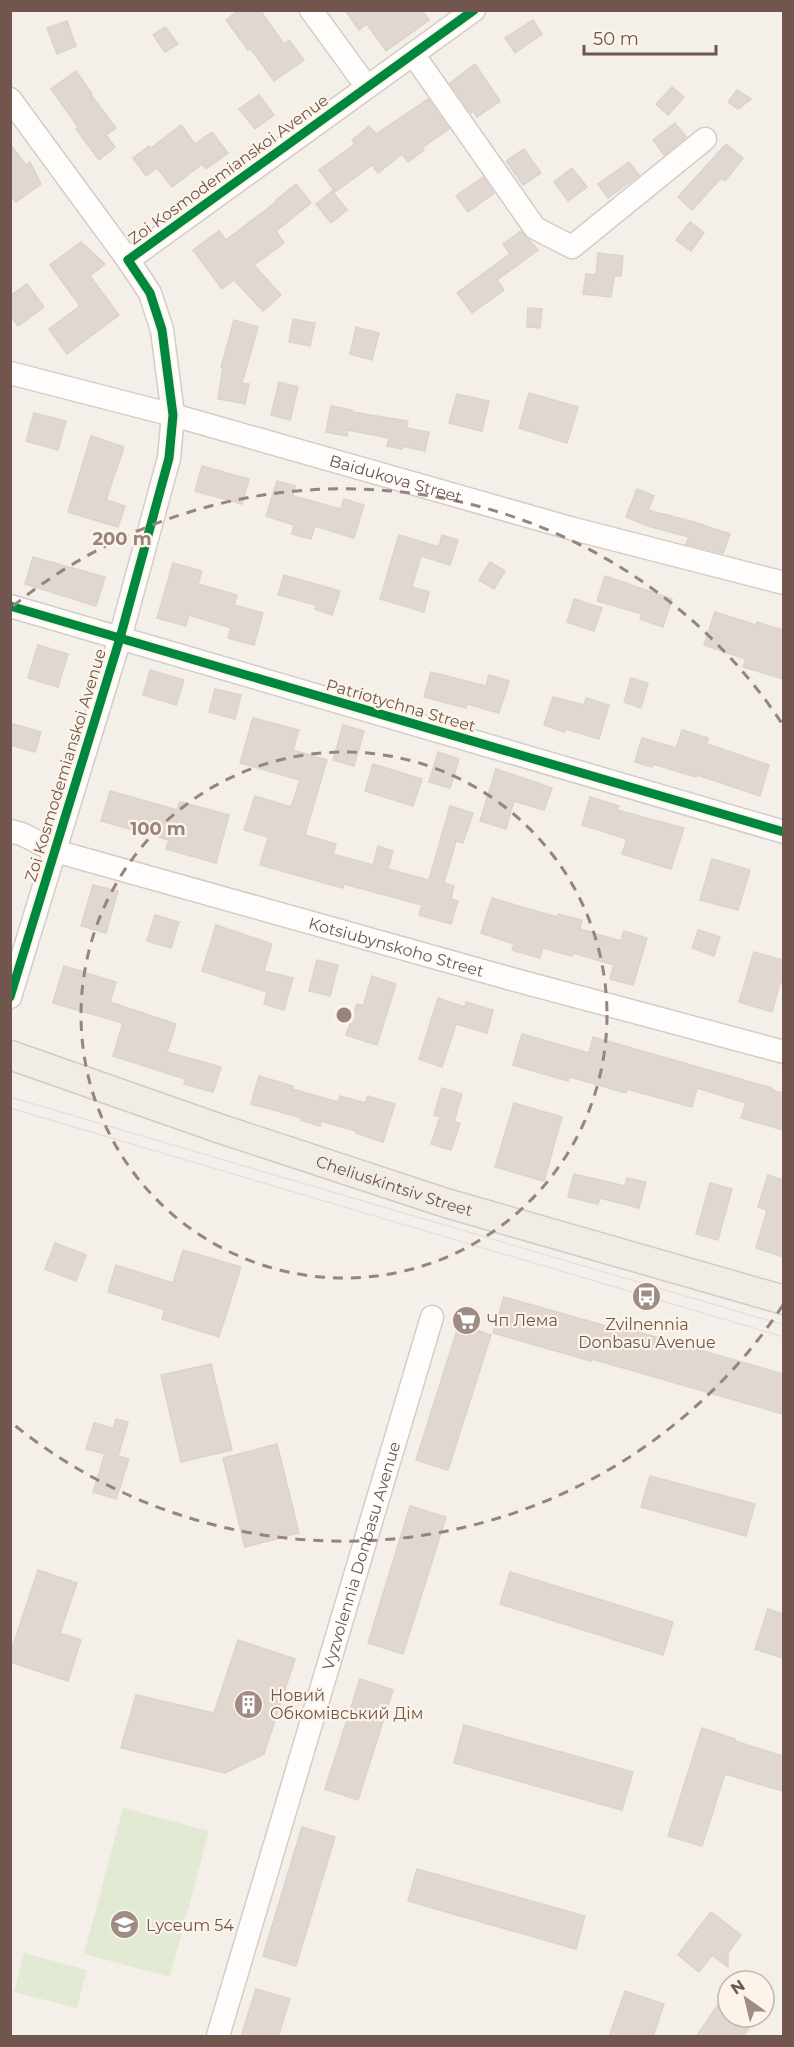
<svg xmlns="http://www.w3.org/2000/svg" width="794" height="2047" font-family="Montserrat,sans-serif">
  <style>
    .green { fill: #e3ead4 }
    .building { fill: #e1d7d1; stroke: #ddd2cc; stroke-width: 1.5 }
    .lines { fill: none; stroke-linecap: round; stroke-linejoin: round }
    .minor-casing { stroke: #d4ccc7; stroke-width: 25 }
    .major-casing { stroke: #d3cbc6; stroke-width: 31 }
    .minor { stroke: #fefdfc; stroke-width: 22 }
    .major { stroke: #f1ece5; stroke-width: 28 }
    .tram { stroke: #e3e1e4; stroke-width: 1.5 }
    .cycleway-casing { stroke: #fdf4e9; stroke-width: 13 }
    .cycleway { stroke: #00873e; stroke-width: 9 }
    .ring { fill: none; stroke: #98847b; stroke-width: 3; stroke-dasharray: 10 8 }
    .labels { text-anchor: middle; stroke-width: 4.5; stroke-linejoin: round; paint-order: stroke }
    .street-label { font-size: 16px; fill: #70564c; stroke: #fdf4e9 }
    .poi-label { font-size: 16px; fill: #70564c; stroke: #fdf4e9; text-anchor: start }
    .centre { fill: #98847b; stroke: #fdf4e9; stroke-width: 3 }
    .ring-label { font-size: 18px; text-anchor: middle; font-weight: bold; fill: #98847b; stroke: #fdf4e9; stroke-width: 4.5; stroke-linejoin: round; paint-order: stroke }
  </style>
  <rect width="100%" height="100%" fill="#f5efe9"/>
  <g class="green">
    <polygon points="123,1808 209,1831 170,1977 84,1954"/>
    <polygon points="24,1953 87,1970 77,2008 14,1992"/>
  </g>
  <g class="building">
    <polygon points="239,10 260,10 284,44 289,40 304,60 274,81 250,48 248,50 226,20"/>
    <polygon points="345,10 422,10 429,20 386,51 367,24 359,30"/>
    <polygon points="533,20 542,34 515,53 505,38"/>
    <polygon points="67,21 76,46 57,54 47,28"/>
    <polygon points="165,27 178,44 165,52 153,35"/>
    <polygon points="475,64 500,101 477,117 473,111 471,113 450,83"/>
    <polygon points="76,71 92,94 91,95 116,128 106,135 115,147 99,160 76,129 78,127 51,89"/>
    <polygon points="672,87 684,97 668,115 656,104"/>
    <polygon points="737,90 751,99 738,109 728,102"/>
    <polygon points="259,95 274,115 255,129 239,109"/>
    <polygon points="428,99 449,129 422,148 424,150 408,162 402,154 378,173 372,165 335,192 319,170 355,144 352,140 369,126 376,134"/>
    <polygon points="675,123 686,137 664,155 653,140"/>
    <polygon points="181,125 195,144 212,132 228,153 206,169 202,164 172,187 157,168 146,176 133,158 149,146 151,148"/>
    <polygon points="10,144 26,165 30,162 41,184 16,202 10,194"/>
    <polygon points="726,144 743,158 725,181 721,178 692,210 678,197"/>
    <polygon points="524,149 541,173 523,185 506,161"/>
    <polygon points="629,162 639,175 608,198 598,184"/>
    <polygon points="572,168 587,187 568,201 554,182"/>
    <polygon points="483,177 494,193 468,212 456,196"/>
    <polygon points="296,184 311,203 276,231 284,243 254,265 281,295 263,311 234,280 222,289 193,250 219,231 226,240 276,202 275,201"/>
    <polygon points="332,191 347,210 331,223 316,204"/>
    <polygon points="690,222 704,233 691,251 676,240"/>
    <polygon points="521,231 538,250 497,280 504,290 472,313 457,293 510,254 503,244"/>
    <polygon points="81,242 105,264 90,276 119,315 67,354 49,329 80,306 50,265"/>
    <polygon points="598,253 623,256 621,276 614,276 611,297 583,294 586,274 596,275"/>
    <polygon points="27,284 44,307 18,326 10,316 10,296"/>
    <polygon points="528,308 542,309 540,328 527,327"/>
    <polygon points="293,319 315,323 310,346 289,342"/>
    <polygon points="234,320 258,327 242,383 249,384 245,404 218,399 223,367 221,367"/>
    <polygon points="356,327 379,333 372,360 350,354"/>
    <polygon points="279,382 298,387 290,420 271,415"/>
    <polygon points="529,393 578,407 567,443 519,428"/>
    <polygon points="457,394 489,401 482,431 449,423"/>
    <polygon points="331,406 352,410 352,412 408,421 406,428 429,432 425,451 402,446 402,449 387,446 389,438 348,430 347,436 326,432"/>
    <polygon points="34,413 66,421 58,450 26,441"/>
    <polygon points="91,436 124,447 106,500 125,506 118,527 68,512"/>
    <polygon points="202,466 249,479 242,504 195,491"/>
    <polygon points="277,481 295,486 293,496 341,509 344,499 364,505 354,538 315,526 311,539 292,534 294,525 266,516"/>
    <polygon points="637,489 654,496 648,510 694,522 730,534 723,553 686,544 689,537 651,527 626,517"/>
    <polygon points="399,535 439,547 442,535 458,540 450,565 421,556 412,587 429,592 424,612 380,599"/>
    <polygon points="33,557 105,577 96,606 25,584"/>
    <polygon points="490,562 505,571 494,589 479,580"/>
    <polygon points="173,563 202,571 198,584 237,595 234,605 263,613 254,645 228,638 231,628 189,615 186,626 157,618"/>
    <polygon points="284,575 340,591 332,615 315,609 316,605 278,595"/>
    <polygon points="605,576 672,599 663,627 640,619 642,614 597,601"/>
    <polygon points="574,599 602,608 594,631 567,622"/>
    <polygon points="715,612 756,625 757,622 783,630 783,679 743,667 746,659 704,645"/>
    <polygon points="38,645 68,654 58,687 28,678"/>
    <polygon points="150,670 184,680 176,705 143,695"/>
    <polygon points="431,672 486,686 489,675 509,681 499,713 467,704 466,708 424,697"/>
    <polygon points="631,678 648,683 641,708 624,702"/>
    <polygon points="215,689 241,695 235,719 209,712"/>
    <polygon points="553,697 584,705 586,698 609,705 599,739 566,729 565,732 544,725"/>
    <polygon points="253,718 299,730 293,750 327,760 305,835 336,844 333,854 373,865 378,846 393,851 388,869 429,880 450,806 473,813 463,843 456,841 444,883 454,886 451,899 458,901 451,924 419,915 422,905 344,884 343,888 260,865 268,837 244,830 255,796 291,807 300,780 240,763"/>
    <polygon points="10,723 41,732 35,752 10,745"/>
    <polygon points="343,725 364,731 354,766 333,760"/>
    <polygon points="682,730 708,738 707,744 769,765 760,796 697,775 696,777 653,764 652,767 635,762 642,738 676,748"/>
    <polygon points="438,752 459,759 450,788 429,782"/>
    <polygon points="373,764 422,779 413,806 365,791"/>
    <polygon points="496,769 552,788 544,810 514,801 506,829 480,821"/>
    <polygon points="110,791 177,810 180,802 229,815 216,863 166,849 169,840 101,821"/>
    <polygon points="590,797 619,806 617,810 684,828 671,869 622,854 627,839 582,825"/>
    <polygon points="712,859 750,870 738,910 700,900"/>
    <polygon points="93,885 118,891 106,933 81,926"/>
    <polygon points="492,898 557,917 558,914 582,920 580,929 621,941 624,931 647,938 633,985 610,979 614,965 573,953 572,956 543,948 540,958 512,950 514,944 481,933"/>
    <polygon points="155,915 179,922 171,948 147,941"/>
    <polygon points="216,925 272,944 264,971 293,978 284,1010 264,1004 267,992 202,971"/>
    <polygon points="698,930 720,937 714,956 692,948"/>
    <polygon points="754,952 783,960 783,984 780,983 772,1012 739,1002"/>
    <polygon points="317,960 338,965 330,996 309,991"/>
    <polygon points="64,966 116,982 110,1002 176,1024 167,1052 221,1067 213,1092 184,1084 185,1079 113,1056 123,1023 53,1003"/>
    <polygon points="372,976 396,984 377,1045 346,1035 357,1004 363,1006"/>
    <polygon points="438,998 465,1007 466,1002 493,1010 487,1033 456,1024 442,1067 419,1059"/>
    <polygon points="522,1034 589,1053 593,1037 772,1088 772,1090 783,1093 783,1130 741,1118 746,1103 697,1088 692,1107 627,1089 626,1093 570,1077 568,1081 513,1065"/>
    <polygon points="259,1076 293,1086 292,1089 338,1102 340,1096 365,1103 368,1096 395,1104 383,1142 356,1133 356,1131 321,1121 320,1126 301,1120 302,1118 251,1104"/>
    <polygon points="442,1088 462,1094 454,1122 460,1123 451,1150 431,1144 440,1117 434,1115"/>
    <polygon points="514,1103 562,1117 544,1181 495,1167"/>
    <polygon points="574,1174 625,1186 627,1178 646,1182 639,1208 600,1198 598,1204 568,1197"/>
    <polygon points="768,1175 783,1180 783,1257 756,1248 767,1210 758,1207"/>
    <polygon points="710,1183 732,1189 718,1240 696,1234"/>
    <polygon points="55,1243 86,1255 76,1281 45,1269"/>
    <polygon points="183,1250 241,1267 219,1337 162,1319 165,1310 108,1292 116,1265 173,1283"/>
    <polygon points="504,1297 620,1330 621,1327 783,1374 783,1414 592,1359 591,1361 493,1333"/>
    <polygon points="459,1324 491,1335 448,1470 416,1460"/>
    <polygon points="211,1364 232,1450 181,1462 161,1375"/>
    <polygon points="116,1419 128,1422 118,1456 129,1459 116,1499 93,1492 105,1454 86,1449 94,1423 113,1428"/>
    <polygon points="277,1444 299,1533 245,1547 223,1458"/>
    <polygon points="650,1476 755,1504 746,1536 641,1507"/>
    <polygon points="410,1506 446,1517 403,1654 368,1643"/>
    <polygon points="38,1570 77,1583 60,1633 81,1640 68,1681 10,1662 10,1654"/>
    <polygon points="510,1572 673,1622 663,1655 500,1604"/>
    <polygon points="768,1609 783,1614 783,1658 755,1649"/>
    <polygon points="238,1640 295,1659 264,1754 225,1773 121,1748 136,1695 214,1713"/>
    <polygon points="360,1679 393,1690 358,1800 325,1789"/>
    <polygon points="464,1725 633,1772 622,1810 454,1763"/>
    <polygon points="702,1728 735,1739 735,1741 783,1756 783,1791 725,1774 702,1846 668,1836"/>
    <polygon points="302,1827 335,1837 296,1966 263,1956"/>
    <polygon points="417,1869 585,1916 576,1949 408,1901"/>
    <polygon points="711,1912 741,1935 728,1953 728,1967 712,1955 699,1972 678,1955"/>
    <polygon points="256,1989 290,1999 278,2037 241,2037"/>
    <polygon points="728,1990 728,2017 756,2017 743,2037 696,2037"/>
    <polygon points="625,1991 664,2004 653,2037 609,2037"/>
  </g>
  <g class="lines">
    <defs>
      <g id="minor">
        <polyline points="311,10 367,87"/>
        <polyline points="413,54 535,228 572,247 705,139"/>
        <polyline points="10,99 128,260"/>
        <path id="s1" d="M10,373L173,415L570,528L784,583"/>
        <polyline points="10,606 784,832"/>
        <path id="s2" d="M10,831L22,834L55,851L508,978L784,1052"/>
        <polyline points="10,997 120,638 169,458 173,415 162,330 150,293 128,260 474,10"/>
        <path id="s3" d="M218,2036L432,1317"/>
      </g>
      <g id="major">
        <path id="s4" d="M10,1055L221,1129L446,1203L784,1300"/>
      </g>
    </defs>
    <use href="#minor" class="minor-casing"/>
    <use href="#major" class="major-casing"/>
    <use href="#minor" class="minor"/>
    <use href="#major" class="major"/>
    <g class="tram">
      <polyline points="10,1097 784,1325"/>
      <polyline points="10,1108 784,1337"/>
    </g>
    <defs>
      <g id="cycleway">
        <polyline points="10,606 784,832"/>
        <polyline points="10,997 120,638 169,458 173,415 162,330 150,293 128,260 474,10"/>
      </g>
    </defs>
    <use href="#cycleway" class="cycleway-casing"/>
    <use href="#cycleway" class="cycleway"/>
  </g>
  <g class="ring">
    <circle cx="344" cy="1015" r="263"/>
    <path d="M783 1305A526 526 0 0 1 13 1424M13 606A526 526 0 0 1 783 725"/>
  </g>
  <defs>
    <symbol id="bus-disc" viewBox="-11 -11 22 22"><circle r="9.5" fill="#9f8c83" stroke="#fdf4e9"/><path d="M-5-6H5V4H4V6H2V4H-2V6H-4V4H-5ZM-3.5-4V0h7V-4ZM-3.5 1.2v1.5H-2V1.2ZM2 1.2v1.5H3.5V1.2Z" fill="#fff"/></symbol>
    <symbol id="supermarket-disc" viewBox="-11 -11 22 22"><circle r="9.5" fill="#9f8c83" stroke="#fdf4e9"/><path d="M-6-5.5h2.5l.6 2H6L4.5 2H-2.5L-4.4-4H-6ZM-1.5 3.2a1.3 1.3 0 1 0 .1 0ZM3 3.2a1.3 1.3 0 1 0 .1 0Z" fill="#fff"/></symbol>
    <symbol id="building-disc" viewBox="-11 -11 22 22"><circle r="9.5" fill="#9f8c83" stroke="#fdf4e9"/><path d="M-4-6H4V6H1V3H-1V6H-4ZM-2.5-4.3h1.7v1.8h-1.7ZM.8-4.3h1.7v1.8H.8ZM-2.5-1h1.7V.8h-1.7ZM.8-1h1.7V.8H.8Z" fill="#fff"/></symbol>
    <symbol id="school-disc" viewBox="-11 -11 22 22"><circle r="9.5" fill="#9f8c83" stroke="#fdf4e9"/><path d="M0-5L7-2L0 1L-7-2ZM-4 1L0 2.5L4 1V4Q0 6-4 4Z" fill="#fff"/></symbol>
  </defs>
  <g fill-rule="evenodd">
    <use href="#bus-disc" x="630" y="1280" width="33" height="33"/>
    <use href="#supermarket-disc" x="450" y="1304" width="33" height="33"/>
    <use href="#building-disc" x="232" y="1688" width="33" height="33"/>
    <use href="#school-disc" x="108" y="1908" width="33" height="33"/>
  </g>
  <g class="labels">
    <g class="street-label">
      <text transform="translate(228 169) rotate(-36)" y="6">Zoi Kosmodemianskoi Avenue</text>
      <text dy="6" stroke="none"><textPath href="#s1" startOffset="400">Baidukova Street</textPath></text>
      <text transform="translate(401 705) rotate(16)" y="6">Patriotychna Street</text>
      <text transform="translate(65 765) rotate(-73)" y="6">Zoi Kosmodemianskoi Avenue</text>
      <text dy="6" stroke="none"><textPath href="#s2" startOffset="404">Kotsiubynskoho Street</textPath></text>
      <text dy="6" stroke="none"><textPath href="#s4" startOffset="406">Cheliuskintsiv Street</textPath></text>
      <text dy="6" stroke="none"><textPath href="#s3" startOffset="501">Vyzvolennia Donbasu Avenue</textPath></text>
    </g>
    <g class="poi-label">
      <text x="487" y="1326">Чп Лема</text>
      <text x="647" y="1330" text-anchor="middle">Zvilnennia<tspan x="647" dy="18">Donbasu Avenue</tspan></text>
      <text x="270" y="1701">Новий<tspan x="270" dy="18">Обкомівський Дім</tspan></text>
      <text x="146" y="1931">Lyceum 54</text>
    </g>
  </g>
  <circle cx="344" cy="1015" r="9" class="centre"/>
  <g class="ring-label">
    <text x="122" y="545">200 m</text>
    <text x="158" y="835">100 m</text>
  </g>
  <rect width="794" height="2047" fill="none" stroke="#70564c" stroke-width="24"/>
  <g transform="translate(746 1999) rotate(326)"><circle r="28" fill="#fdf4e9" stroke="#c5b5aa" stroke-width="1.5"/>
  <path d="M0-4.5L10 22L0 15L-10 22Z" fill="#9f8c83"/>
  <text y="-9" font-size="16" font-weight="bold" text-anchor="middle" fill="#70564c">N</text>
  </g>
  <path d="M584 45v9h132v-9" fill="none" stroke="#70564c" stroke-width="3"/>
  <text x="593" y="45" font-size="18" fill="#70564c" stroke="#fdf4e9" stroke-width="4.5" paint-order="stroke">50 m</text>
</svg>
